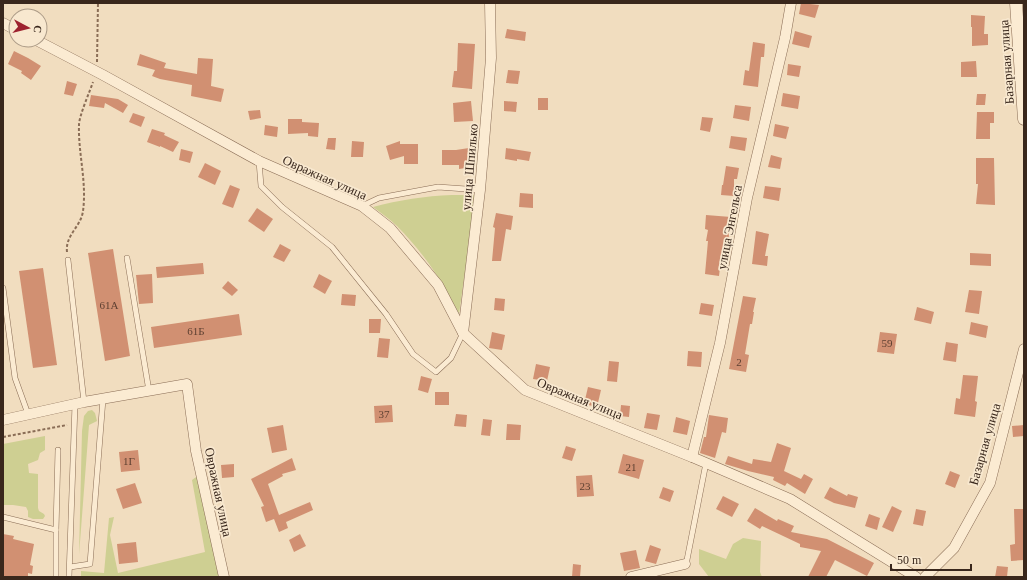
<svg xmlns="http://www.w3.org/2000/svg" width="1027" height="580" font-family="Georgia,serif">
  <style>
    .green { fill: #cecf92 }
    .building { fill: #d19072 }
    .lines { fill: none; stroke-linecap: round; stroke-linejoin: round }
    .service-casing { stroke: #8a6d56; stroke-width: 6 }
    .minor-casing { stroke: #8a6d56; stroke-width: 11 }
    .tertiary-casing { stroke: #8a6d56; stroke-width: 13 }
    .path { stroke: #8a6d56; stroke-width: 2; stroke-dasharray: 3 2; stroke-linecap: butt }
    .service { stroke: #fbebd2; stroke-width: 5 }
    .minor { stroke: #fbebd2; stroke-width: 10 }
    .tertiary { stroke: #fbebd2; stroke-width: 12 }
    .labels { text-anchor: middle; stroke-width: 3.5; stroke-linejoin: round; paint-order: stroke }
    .number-label { font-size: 11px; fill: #5f4132 }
    .street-label { font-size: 13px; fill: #39271c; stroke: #f8e8cf }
  </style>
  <rect width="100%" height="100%" fill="#f1ddbf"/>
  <g class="green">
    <path d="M452,195H476L459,314C443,282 423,252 397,226C390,219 381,213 373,207C399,200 425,196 452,195Z"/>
    <polygon points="92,410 95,413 97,421 89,425 79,555 82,431 84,416 88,411"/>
    <polygon points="45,436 45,450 40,453 38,460 28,464 29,473 38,474 38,508 39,511 44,514 45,516 43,519 33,519 28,517 28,511 26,507 13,505 3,505 3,444"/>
    <polygon points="199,475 220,577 81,577 81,571 104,573 109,518 114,517 110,535 118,573 205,552 192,480"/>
    <polygon points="743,538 761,541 760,572 762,577 709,577 699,564 699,549 726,559 733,544"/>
  </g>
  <g class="building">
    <polygon points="801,3 819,5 815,18 799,14"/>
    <polygon points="971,15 985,16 984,34 988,34 988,45 972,46 972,27 971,27"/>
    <polygon points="507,29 526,32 525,41 505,38"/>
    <polygon points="795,31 812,36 809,48 792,44"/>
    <polygon points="753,42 765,44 764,57 761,57 758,87 743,85 745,70 749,71"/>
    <polygon points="458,43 475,44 472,89 452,87 454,71 457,71"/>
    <polygon points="14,51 28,58 41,66 31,80 21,73 22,71 8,64"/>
    <polygon points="140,54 166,63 164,68 197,74 198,58 213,59 211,86 224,89 221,102 191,96 192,85 160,79 152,76 155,70 137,65"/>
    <polygon points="976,61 977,77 961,77 961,62"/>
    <polygon points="788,64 801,66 799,77 787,75"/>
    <polygon points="508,70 520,71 518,84 506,83"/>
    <polygon points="67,81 77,84 73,96 64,94"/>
    <polygon points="783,93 800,96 798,109 781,106"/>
    <polygon points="977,94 986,94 985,105 976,105"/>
    <polygon points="91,95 118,99 128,105 123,113 105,103 104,108 89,106"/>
    <rect x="538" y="98" width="10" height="12"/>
    <polygon points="471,101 473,121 454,122 453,103"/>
    <polygon points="504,101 517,102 516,112 504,111"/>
    <polygon points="735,105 751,107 749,121 733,118"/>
    <polygon points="260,110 261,118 250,120 248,111"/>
    <polygon points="977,112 994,112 994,123 990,123 990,139 976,139"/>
    <polygon points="133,113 145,117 141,127 129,122"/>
    <polygon points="702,117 713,118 710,132 700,130"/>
    <polygon points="288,119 302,119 302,122 319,123 318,137 308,136 308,133 288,134"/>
    <polygon points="775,124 789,127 786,139 773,136"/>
    <polygon points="265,125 278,127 277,137 264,135"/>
    <polygon points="152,129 165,133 164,135 179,142 173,152 160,146 160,147 147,142"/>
    <polygon points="731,136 747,138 745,151 729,148"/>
    <polygon points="328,138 336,138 335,150 326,149"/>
    <polygon points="352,141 364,142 363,157 351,157"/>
    <polygon points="400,141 400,144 418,144 418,164 404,164 404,156 390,160 386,146"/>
    <polygon points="469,148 472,167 459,169 459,165 442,165 442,150 456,150"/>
    <polygon points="506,148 531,152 529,161 517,159 517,161 505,159"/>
    <polygon points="181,149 193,152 190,163 179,160"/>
    <polygon points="771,155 782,158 780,169 768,167"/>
    <polygon points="976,158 994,158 995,205 976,204 978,184 976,184"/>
    <polygon points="205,163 221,171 215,185 198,177"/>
    <polygon points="726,166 739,168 737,179 734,179 734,196 721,195 722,185 723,185"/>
    <polygon points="230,185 240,189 233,208 222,204"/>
    <polygon points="765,186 781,188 779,201 763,198"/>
    <polygon points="520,193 533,194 533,208 519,207"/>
    <polygon points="257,208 273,219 264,232 248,221"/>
    <polygon points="496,213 513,216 511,230 506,229 501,261 492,261 495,228 493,227"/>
    <polygon points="706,215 731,217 728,244 726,243 723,260 721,259 719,276 705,274 708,241 706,241 708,230 705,229"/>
    <polygon points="756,231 769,234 765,256 768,256 767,266 752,264"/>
    <polygon points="280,244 291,250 284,262 273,257"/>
    <polygon points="113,249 130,356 105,361 88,253"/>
    <polygon points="970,253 991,254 991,266 970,265"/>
    <polygon points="203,263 204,274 157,278 156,267"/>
    <polygon points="43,268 57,365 33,368 19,271"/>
    <polygon points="152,274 153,303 139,304 136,275"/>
    <polygon points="319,274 332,281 325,294 313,287"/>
    <polygon points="228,281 238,290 232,296 222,288"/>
    <polygon points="969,290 982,291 979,314 965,312"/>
    <polygon points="342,294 356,295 355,306 341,305"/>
    <polygon points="743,296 756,298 753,312 754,312 752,324 750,324 745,354 749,355 746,372 729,369"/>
    <polygon points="495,298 505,299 504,311 494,310"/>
    <polygon points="701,303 714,305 712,316 699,314"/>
    <polygon points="917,307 934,312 931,324 914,320"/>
    <polygon points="239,314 242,335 154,348 151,327"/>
    <polygon points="369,319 381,319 380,333 369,333"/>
    <polygon points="971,322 988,326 986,338 969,334"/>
    <polygon points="492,332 505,335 502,350 489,348"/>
    <polygon points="880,332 897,334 894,354 877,352"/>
    <polygon points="379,338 390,339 388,358 377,357"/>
    <polygon points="946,342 958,344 956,362 943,360"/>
    <polygon points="688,351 702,352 701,367 687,366"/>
    <polygon points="609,361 619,362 617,382 607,381"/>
    <polygon points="536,364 550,367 547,381 533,379"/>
    <polygon points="963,375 978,376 975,401 977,402 975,417 954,414 956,398 960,399"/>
    <polygon points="421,376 432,379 428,393 418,390"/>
    <polygon points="588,387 601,390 597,407 584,404"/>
    <rect x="435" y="392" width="14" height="13"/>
    <polygon points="392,405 393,422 375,423 374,406"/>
    <polygon points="621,405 630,406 629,417 620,416"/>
    <polygon points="647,413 660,415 657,430 644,428"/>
    <polygon points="456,414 467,415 466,427 454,426"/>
    <polygon points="709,415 728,418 726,433 722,432 715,458 700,453 704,437 706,437"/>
    <polygon points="676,417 690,421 687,435 673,432"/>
    <polygon points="483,419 492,420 490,436 481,435"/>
    <polygon points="507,424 521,425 520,440 506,440"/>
    <polygon points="283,425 287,450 272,453 267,428"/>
    <polygon points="1024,425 1024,436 1013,437 1012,426"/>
    <polygon points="777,443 791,448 784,471 801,479 804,474 813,479 805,494 787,483 785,486 773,480 774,477 748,471 725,464 728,456 752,464 753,459 771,462"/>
    <polygon points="566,446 576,449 572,461 562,458"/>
    <polygon points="138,450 140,470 121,472 119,452"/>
    <polygon points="623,454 644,460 639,479 618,473"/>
    <polygon points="292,458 296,470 282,474 283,476 268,484 279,515 310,502 313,510 286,522 288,528 279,532 274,519 266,522 261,507 264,506 251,479"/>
    <polygon points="234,464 234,477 222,478 221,465"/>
    <polygon points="950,471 960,475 955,488 945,484"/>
    <polygon points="592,475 594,496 577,497 576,476"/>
    <polygon points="135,483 142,503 123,509 116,489"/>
    <polygon points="663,487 674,491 670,502 659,498"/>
    <polygon points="830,487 847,496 848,494 858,497 855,508 834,503 824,498"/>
    <polygon points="723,496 739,504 732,517 716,509"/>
    <polygon points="892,506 902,511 893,532 882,527"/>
    <polygon points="755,508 777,521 778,519 794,526 791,532 827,539 874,563 867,576 835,560 826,577 808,577 821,551 800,547 800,544 762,526 760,529 747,521"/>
    <polygon points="916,509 926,511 923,526 913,524"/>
    <polygon points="1014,509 1024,509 1024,560 1011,561 1010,545 1015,544"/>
    <polygon points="869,514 880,518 877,530 865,526"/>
    <polygon points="3,534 14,536 13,539 34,544 30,565 33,566 32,574 28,573 28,577 3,577"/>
    <polygon points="300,534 306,546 294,552 289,540"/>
    <polygon points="136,542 138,562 119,564 117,544"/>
    <polygon points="650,545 661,549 656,564 645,561"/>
    <polygon points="636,550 640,568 624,571 620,553"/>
    <polygon points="573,564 581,565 580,577 572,577"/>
    <polygon points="997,566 1008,567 1007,577 995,577"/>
  </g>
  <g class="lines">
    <defs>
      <g id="service">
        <polyline points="259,161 261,186 282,207 332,247 386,314 413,354 436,372 451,358 463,333"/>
        <polyline points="362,206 379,198 438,187 480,190"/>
        <polyline points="127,258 149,391"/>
        <polyline points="68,260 84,402"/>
        <polyline points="3,288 15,378 28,414"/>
        <polyline points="3,517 56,530 56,577"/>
        <polyline points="56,530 58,450"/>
        <polyline points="686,565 706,463"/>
        <polyline points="70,567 90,564 103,399"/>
        <polyline points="69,577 75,404"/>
      </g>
      <g id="minor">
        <polyline points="3,23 16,30"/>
        <polyline points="36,40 103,75 259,161 362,206 390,228 438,285 463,333 525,390 692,457 790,499 916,577"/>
        <polyline points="463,333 480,190 491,58 490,3"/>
        <polyline points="3,420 84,402 187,384 196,451 224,577"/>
        <polyline points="692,457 720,343 747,198 785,38 791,3"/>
        <polyline points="631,577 685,564"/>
        <polyline points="925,577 954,548 990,483 1024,349"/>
      </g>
      <polyline id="tertiary" points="1016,3 1024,119"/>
    </defs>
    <use href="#service" class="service-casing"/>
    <use href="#minor" class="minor-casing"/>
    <use href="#tertiary" class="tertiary-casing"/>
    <g class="path">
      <polyline points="97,62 98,3"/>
      <path d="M67,252C65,235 81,227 83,211C87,182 78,153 79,125C79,116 90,91 93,82"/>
      <polyline points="3,437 67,425"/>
    </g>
    <use href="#service" class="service"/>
    <use href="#minor" class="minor"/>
    <use href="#tertiary" class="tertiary"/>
  </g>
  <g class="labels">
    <g class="number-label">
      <text x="109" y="309">61А</text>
      <text x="196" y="335">61Б</text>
      <text x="887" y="347">59</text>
      <text x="739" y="366">2</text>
      <text x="384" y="418">37</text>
      <text x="129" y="465">1Г</text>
      <text x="631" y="471">21</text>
      <text x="585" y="490">23</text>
    </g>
    <g class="street-label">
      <text transform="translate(1006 62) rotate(-94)" y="5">Базарная улица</text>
      <text transform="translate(469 167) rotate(-85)" y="5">улица Шпилько</text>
      <text transform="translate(325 177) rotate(24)" y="5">Овражная улица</text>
      <text transform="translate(729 227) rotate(-79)" y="5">улица Энгельса</text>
      <text transform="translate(580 398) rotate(22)" y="5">Овражная улица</text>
      <text transform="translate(984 444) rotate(-74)" y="5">Базарная улица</text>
      <text transform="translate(219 492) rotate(78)" y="5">Овражная улица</text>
    </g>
  </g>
  <rect width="1027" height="580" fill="none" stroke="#39271c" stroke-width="8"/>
  <g transform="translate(28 28) rotate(97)"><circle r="19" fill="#f8e8cf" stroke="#ac9b87"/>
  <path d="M0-3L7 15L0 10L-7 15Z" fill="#9d222f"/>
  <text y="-6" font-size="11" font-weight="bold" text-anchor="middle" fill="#39271c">С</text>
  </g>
  <path d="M891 564v6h80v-6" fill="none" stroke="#39271c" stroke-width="2"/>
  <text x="897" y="564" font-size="12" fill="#39271c" stroke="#f8e8cf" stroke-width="3" paint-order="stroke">50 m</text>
</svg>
